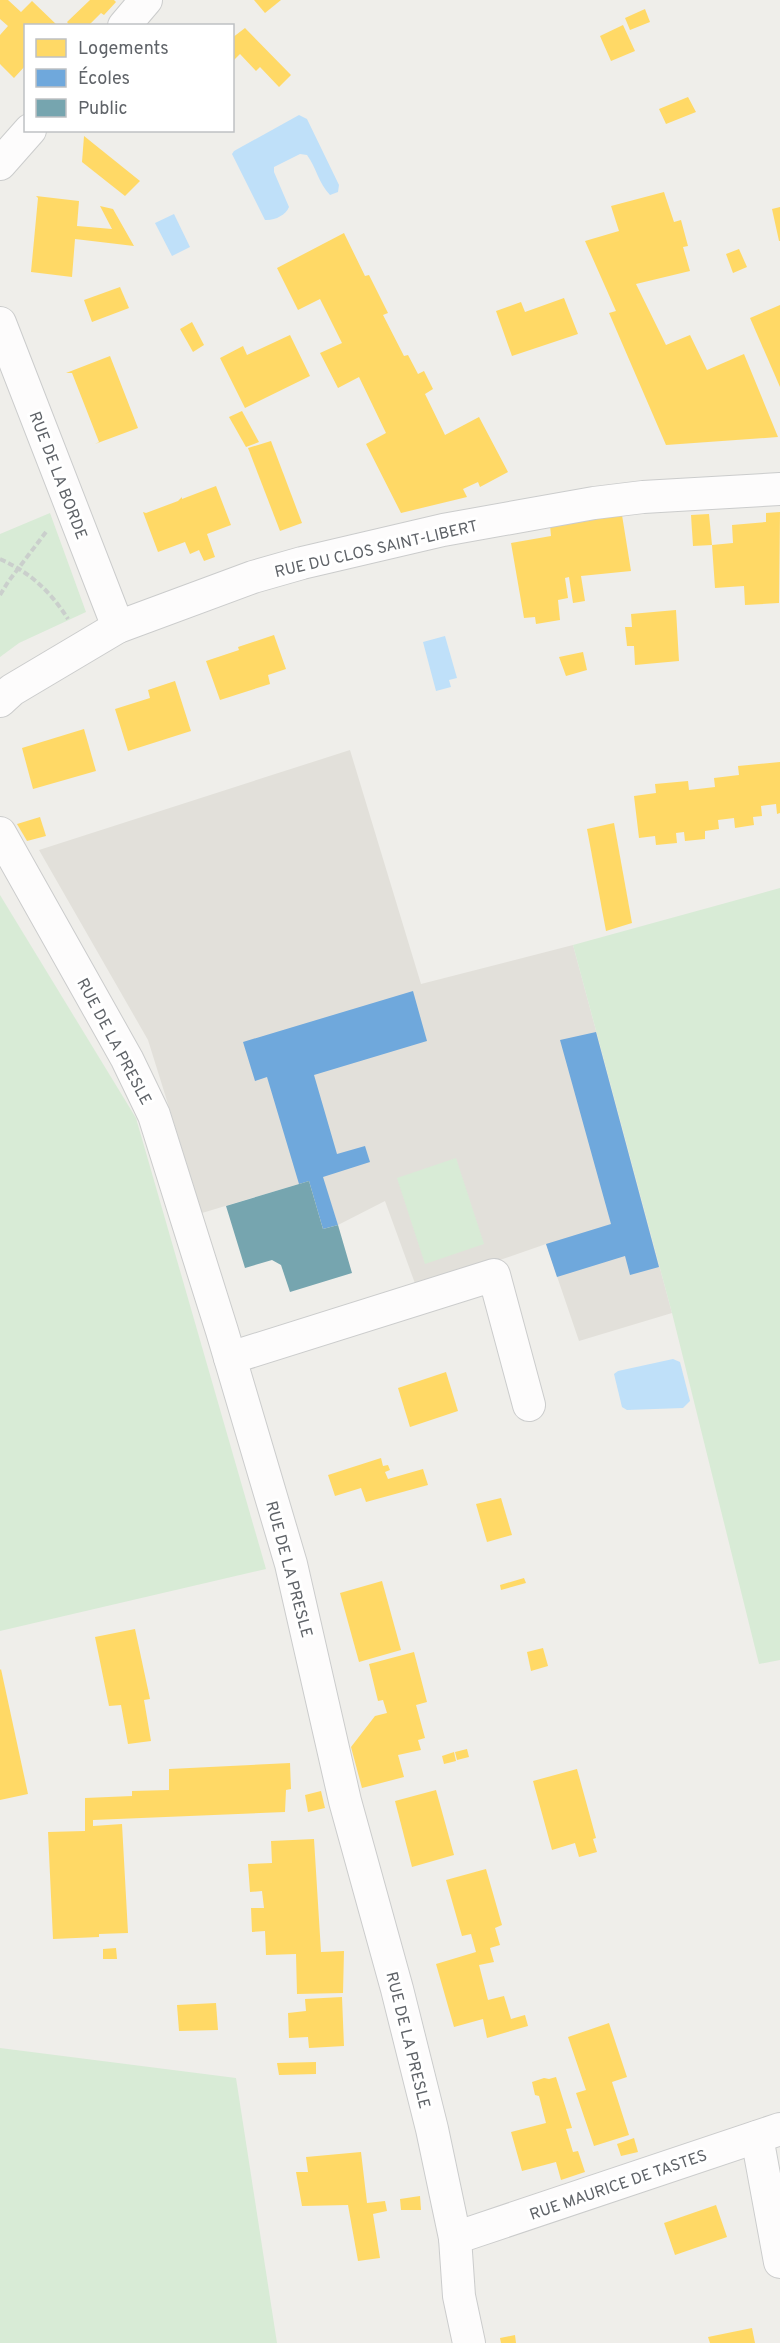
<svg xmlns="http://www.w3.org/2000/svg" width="780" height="2343" font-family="Overpass,sans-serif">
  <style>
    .education { fill: #e2e0da }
    .green { fill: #d8ebd6 }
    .water { fill: #bfe0f9 }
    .homes { fill: #ffd966 }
    .schools { fill: #6fa8dc }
    .public { fill: #76a5af }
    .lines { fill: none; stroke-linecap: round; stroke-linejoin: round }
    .street-casing { stroke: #cbcccc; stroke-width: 34 }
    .path { stroke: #cacfcc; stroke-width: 4; stroke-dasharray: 6 3; stroke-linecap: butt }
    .street { stroke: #fdfcfc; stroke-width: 32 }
    .labels { text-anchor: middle; stroke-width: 6; stroke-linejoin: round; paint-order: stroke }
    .street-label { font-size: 16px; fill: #5f6368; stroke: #fff }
  </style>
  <rect width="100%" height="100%" fill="#efeeea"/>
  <polygon class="education" points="350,750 421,984 573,945 672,1313 579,1341 546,1244 417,1289 385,1201 338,1225 322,1177 202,1213 148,1040 39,850"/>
  <g class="green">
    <polygon points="50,513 86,612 19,643 0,657 0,534"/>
    <polygon points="780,888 780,1660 759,1664 672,1313 573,945"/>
    <polygon points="0,895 136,1118 266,1569 0,1631"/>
    <polygon points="456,1158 484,1244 425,1264 397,1178"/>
    <polygon points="0,2048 236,2078 277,2343 0,2343"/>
  </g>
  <g class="water">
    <path d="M299,115L307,119L339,185L338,192L330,195C319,184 316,167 307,155L300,154L274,167V172L289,207C286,215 274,221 265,220L232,154L234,151Z"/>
    <polygon points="174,214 190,247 172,256 155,223"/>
    <polygon points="445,636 457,678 449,680 451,687 436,691 423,642"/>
    <polygon points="673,1359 680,1362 690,1401 683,1408 627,1410 622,1407 614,1374 618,1371"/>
  </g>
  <g class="homes">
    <polygon points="0,0 8,0 21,12 32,1 58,26 26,26 26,65 14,78 0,64 0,35 8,26 0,19"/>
    <polygon points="90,0 114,0 116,2 104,15 101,13 88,26 70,26 67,22"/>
    <polygon points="254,0 281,0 265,13"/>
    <polygon points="645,9 650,22 630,30 625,18"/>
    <polygon points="623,25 635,51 611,61 600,36"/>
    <polygon points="245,28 291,75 279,87 260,67 256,71 240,54 232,62 232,38"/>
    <polygon points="688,97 696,112 666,124 659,109"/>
    <polygon points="84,136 140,181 125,196 82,162"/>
    <polygon points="664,192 674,222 681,220 688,246 683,247 690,271 636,284 666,345 690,335 707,370 744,354 778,437 666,445 609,313 616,311 585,241 619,231 611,206"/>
    <polygon points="36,196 79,201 77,226 112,229 100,206 113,209 134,246 75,239 72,277 31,272 38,198"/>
    <polygon points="780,207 780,241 779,241 772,209"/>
    <polygon points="344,233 365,276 369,275 388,313 383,315 404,356 408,355 418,374 424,371 433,389 425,394 445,435 479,417 508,472 480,487 478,482 463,489 467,497 401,513 366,444 386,433 359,377 338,388 320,353 342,343 320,299 298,310 277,268"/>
    <polygon points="739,249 747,267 733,273 726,254"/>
    <polygon points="120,287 129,308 92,322 84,300"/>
    <polygon points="564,298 578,334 512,356 496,311 521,302 525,312"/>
    <polygon points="780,305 780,387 750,318"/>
    <polygon points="192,322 204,345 193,352 180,329"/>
    <polygon points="290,335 310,376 245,408 220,358 243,346 247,355"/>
    <polygon points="110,356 138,428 95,444 99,442 72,373 66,373"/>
    <polygon points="242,411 259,442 246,447 229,417"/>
    <polygon points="271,441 302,523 280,531 248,448"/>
    <polygon points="216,486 231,525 207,534 215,557 204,561 199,550 190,554 185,542 158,552 143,512 146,513 178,501 182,497 182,499"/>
    <polygon points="780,512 779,603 745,605 744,586 715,588 712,545 733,543 732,525 766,522 766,513"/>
    <polygon points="709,514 712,545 693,546 691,515"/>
    <polygon points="622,515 631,571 581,576 585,601 573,603 569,577 565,578 568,598 558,600 560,620 536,624 535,617 524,618 511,543 551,536 550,525"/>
    <polygon points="676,610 679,661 635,665 634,646 627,646 625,627 632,627 631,614"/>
    <polygon points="274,635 286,669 268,675 270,684 220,700 206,661 239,650 238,647"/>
    <polygon points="583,652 587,670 566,676 559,657"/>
    <polygon points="175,681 191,731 128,751 115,709 150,698 148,690"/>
    <polygon points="84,729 96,771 33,789 22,748"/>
    <polygon points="780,762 780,813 777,814 776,804 761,806 762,816 753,817 754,825 735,828 734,818 718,820 719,829 705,831 705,839 685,841 684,832 676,833 677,843 656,845 655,836 639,838 634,796 656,793 655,784 688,781 689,790 715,787 714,778 739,775 738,766"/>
    <polygon points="40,817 46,836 27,841 17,824"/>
    <polygon points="614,823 632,923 606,931 587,829"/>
    <polygon points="446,1372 458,1411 410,1427 398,1388"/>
    <polygon points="381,1458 383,1466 388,1465 390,1470 385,1472 388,1479 423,1469 428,1485 366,1502 361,1488 335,1496 328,1475"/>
    <polygon points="501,1498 512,1535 487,1542 476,1504"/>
    <polygon points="524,1578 526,1583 501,1590 500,1585"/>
    <polygon points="382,1581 401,1650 359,1662 340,1593"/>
    <polygon points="135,1629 150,1699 144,1700 151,1741 128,1744 121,1705 109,1706 95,1637"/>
    <polygon points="543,1648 548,1666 531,1671 527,1652"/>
    <polygon points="414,1652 427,1702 416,1705 425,1738 418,1740 421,1750 398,1755 404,1777 362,1788 351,1747 375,1716 387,1713 383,1700 378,1701 369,1664"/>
    <polygon points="1,1669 28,1794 0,1800 0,1670"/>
    <polygon points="467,1749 469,1757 457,1760 455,1752"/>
    <polygon points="454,1752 456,1761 444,1764 442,1756"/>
    <polygon points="290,1763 291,1789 286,1790 285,1812 93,1820 93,1826 122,1824 128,1933 99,1934 99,1937 53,1939 48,1832 85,1831 85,1798 132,1796 132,1791 169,1790 169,1769"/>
    <polygon points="577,1769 596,1838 593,1839 597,1852 579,1857 575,1843 552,1850 533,1781"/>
    <polygon points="436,1790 454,1855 412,1867 395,1801"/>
    <polygon points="321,1791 325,1808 308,1812 305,1795"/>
    <polygon points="314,1839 321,1952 344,1951 343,1993 297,1994 296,1954 266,1955 265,1931 252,1932 251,1908 264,1908 262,1891 250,1892 248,1864 272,1863 271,1841"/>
    <polygon points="486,1869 502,1925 495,1928 500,1945 490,1948 494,1962 479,1965 488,2000 504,1996 511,2019 525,2015 528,2026 487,2038 483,2019 454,2027 436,1964 476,1952 471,1934 462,1936 446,1880"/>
    <polygon points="116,1948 117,1959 103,1959 103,1949"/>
    <polygon points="342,1997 344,2046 309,2048 308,2037 289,2038 288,2013 306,2011 305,1999"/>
    <polygon points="216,2003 218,2030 179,2031 177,2005"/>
    <polygon points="609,2023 627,2077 612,2082 629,2135 594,2146 576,2093 586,2090 568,2037"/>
    <polygon points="316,2062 316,2074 279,2075 277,2063"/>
    <polygon points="556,2077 572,2128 566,2129 573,2152 578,2151 585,2172 561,2180 556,2162 522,2171 511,2132 546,2123 539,2096 535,2095 532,2082 544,2078 549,2079"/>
    <polygon points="634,2138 638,2152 621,2156 617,2144"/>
    <polygon points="361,2152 367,2203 385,2201 387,2211 373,2214 380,2258 358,2261 348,2205 302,2206 296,2172 308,2172 306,2157"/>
    <polygon points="420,2196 421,2210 401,2210 400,2199"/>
    <polygon points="716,2205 727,2237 675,2255 664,2223"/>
    <polygon points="752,2328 755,2343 710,2343 708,2337"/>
    <polygon points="515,2335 516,2343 501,2343 500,2338"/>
  </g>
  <g class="schools">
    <polygon points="413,991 427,1041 314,1075 337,1154 365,1146 370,1162 323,1177 338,1225 323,1229 309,1181 299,1184 267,1077 255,1081 243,1042"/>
    <polygon points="596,1032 659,1267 630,1275 625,1256 557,1277 546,1244 611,1224 560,1040"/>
  </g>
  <polygon class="public" points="309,1181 323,1229 338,1225 352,1273 290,1292 281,1265 272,1260 245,1268 226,1206"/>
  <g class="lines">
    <defs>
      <g id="street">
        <polyline points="124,26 146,0"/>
        <polyline points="0,164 30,130"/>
        <polyline points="0,323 118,627"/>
        <polyline points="0,701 12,690 118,627 253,577 302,563 443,530 594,503 643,497 780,489"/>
        <polyline points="0,833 127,1059 154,1115 222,1331 291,1564 345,1801 397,1989 432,2129 455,2238 459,2296 469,2343"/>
        <polyline points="230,1358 494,1275 529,1405"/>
        <polyline points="757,2137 780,2262"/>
        <polyline points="455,2238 780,2129"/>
      </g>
    </defs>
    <use href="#street" class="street-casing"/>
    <g class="path">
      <path d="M0,559C31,573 50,591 68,619"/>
      <polyline points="0,595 8,582 46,532"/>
    </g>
    <use href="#street" class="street"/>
  </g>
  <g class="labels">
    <g class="street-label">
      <text transform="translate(59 475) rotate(69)" y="6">RUE DE LA BORDE</text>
      <text transform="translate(376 548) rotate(-13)" y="6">RUE DU CLOS SAINT-LIBERT</text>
      <text transform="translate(115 1041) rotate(62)" y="6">RUE DE LA PRESLE</text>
      <text transform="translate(290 1569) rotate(75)" y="6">RUE DE LA PRESLE</text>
      <text transform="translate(409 2040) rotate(76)" y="6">RUE DE LA PRESLE</text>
      <text transform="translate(618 2184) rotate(-19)" y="6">RUE MAURICE DE TASTES</text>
    </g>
  </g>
  <rect x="24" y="24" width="210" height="108" fill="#ffffff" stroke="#bfc1c3" stroke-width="1.5"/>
  <rect x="36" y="39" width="30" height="18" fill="#ffd966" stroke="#bfc1c3" stroke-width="1.5"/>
  <text x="78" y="54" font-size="18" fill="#5f6368">Logements</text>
  <rect x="36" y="69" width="30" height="18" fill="#6fa8dc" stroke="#bfc1c3" stroke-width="1.5"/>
  <text x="78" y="84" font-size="18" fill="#5f6368">Écoles</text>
  <rect x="36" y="99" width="30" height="18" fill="#76a5af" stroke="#bfc1c3" stroke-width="1.5"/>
  <text x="78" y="114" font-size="18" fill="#5f6368">Public</text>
</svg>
